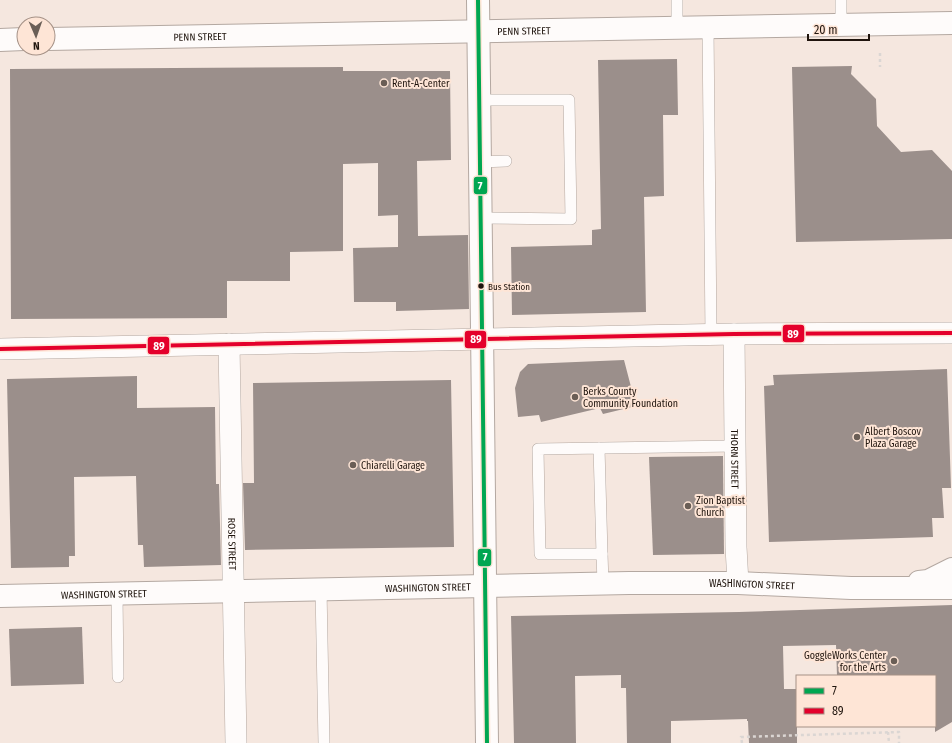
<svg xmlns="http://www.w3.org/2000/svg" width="952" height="743" font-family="'Fira Sans Condensed',sans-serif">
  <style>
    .building { fill: #9b8f8b }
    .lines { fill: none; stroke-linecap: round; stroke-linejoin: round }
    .service-casing { stroke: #b4a8a1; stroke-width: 12 }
    .minor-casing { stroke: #b4a8a1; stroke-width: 22 }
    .tertiary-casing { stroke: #b4a8a1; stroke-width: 24 }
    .primary-casing { stroke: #b4a8a1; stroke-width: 24 }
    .path { stroke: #dbd6d3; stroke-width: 2.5; stroke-dasharray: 3 3; stroke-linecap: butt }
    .service { stroke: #fefbfa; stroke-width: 11 }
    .minor { stroke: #fefbfa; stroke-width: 21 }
    .tertiary { stroke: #fefbfa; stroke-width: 22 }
    .primary { stroke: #fefbfa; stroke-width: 22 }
    .bus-1-casing { stroke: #fee5d6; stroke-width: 7 }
    .bus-2-casing { stroke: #fee5d6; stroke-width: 7 }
    .bus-1 { stroke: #00a651; stroke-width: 4 }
    .bus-2 { stroke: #e4002b; stroke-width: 4 }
    .poi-dot { fill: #6a5e56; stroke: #fee5d6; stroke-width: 1.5 }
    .bus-dot { fill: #1f140d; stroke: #fee5d6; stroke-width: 1.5 }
    .labels { text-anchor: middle; stroke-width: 4; stroke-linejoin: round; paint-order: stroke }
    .bus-label { font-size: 9px; fill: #1f140d; stroke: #fee5d6; text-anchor: start }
    .street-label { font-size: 10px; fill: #1f140d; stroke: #fee5d6 }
    .poi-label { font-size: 10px; fill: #1f140d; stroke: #fee5d6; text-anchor: start }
    .line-badge { stroke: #fee5d6; stroke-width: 1.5 }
    .badge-label { font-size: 11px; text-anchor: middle; font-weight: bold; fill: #fff }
  </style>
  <rect width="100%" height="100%" fill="#f5e7df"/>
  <g class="building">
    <polygon points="677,59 678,115 663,115 664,196 644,197 646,312 512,315 511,247 592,245 592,230 601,229 598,60"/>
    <polygon points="852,66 851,74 876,99 877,126 901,152 932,150 952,171 952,239 796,242 792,67"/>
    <polygon points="343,67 343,71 450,71 451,160 417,161 418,236 468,235 469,309 396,311 396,302 354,302 353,248 398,247 398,215 378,216 378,163 343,164 343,251 290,252 290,281 227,281 227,318 11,319 10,69"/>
    <polygon points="624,360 636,406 603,414 600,408 541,422 539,415 518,417 515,388 520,372 528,364"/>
    <polygon points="947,369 951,488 942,488 944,518 932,518 933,537 769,542 764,386 774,385 773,375"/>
    <polygon points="137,376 137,408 215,407 216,484 219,484 221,565 144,567 143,545 138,545 136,476 74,477 75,556 69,556 69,567 11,568 7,379"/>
    <polygon points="451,380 454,547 245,550 243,483 254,483 253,383"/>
    <polygon points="723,456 724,554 653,555 649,457"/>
    <polygon points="952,605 952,722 935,732 935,676 837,676 836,645 783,646 784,689 797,689 797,743 749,743 748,721 747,721 747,719 671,721 671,743 627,743 626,688 621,688 621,675 575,676 576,743 514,743 511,616 739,612"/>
    <polygon points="82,627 84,684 11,686 9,629"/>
  </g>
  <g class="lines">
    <defs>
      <g id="service">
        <polyline points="677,0 677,28"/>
        <polyline points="841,0 841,25"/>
        <polyline points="708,27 711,335"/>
        <polyline points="479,100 569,100 571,219 481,218"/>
        <polyline points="480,162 506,161"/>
        <polyline points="599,448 602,554 540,554 538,449 735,446"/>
        <polyline points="602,554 603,583"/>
        <polyline points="321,589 324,743"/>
        <polyline points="117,594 118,677"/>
      </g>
      <g id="minor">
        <path id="s1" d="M734,334L736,547L738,583"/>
        <path id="s2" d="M229,344L236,743"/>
        <polyline points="0,349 734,334 952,333"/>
      </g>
      <polyline id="tertiary" points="478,0 487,743"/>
      <g id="primary">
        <path id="s3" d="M48,39L952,23"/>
        <polyline points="0,40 24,39"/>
        <polyline points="919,582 928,581 952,569"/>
        <path id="s4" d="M0,596L629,583H738L851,588H952"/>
      </g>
    </defs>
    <use href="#service" class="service-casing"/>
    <use href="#minor" class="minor-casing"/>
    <use href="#tertiary" class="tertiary-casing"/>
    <use href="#primary" class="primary-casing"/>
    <g class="path">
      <polyline points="880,53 880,67"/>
      <polyline points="888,732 889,743"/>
      <polyline points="742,743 741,737 899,732 899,743"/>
    </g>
    <use href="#service" class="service"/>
    <use href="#minor" class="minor"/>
    <use href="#tertiary" class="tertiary"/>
    <use href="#primary" class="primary"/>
    <defs>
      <polyline id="bus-1" points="478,0 487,743"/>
      <polyline id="bus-2" points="0,349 734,334 952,333"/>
    </defs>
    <use href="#bus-1" class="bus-1-casing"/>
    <use href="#bus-2" class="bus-2-casing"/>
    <use href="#bus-1" class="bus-1"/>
    <use href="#bus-2" class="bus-2"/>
  </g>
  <g class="poi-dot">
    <circle cx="384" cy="83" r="4"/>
    <circle cx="575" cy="397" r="4"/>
    <circle cx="857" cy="437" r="4"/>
    <circle cx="353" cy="465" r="4"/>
    <circle cx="688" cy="506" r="4"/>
    <circle cx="894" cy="661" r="4"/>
  </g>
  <circle class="bus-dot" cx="481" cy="286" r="3.5"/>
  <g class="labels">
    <g class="bus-label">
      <text x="488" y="290">Bus Station</text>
    </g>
    <g class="street-label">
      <text dy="4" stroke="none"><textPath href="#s3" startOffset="476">PENN STREET</textPath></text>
      <text dy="4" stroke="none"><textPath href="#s3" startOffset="152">PENN STREET</textPath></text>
      <text dy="4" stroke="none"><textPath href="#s1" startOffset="125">THORN STREET</textPath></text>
      <text dy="4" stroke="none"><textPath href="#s2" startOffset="200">ROSE STREET</textPath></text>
      <text dy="4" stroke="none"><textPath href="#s4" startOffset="752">WASHINGTON STREET</textPath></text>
      <text dy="4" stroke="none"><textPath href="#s4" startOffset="428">WASHINGTON STREET</textPath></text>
      <text dy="4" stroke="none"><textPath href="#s4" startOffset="104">WASHINGTON STREET</textPath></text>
    </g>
    <g class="poi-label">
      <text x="392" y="87">Rent-A-Center</text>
      <text x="583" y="395">Berks County<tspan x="583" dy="12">Community Foundation</tspan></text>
      <text x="865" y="435">Albert Boscov<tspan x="865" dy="12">Plaza Garage</tspan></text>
      <text x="361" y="469">Chiarelli Garage</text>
      <text x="696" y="504">Zion Baptist<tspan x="696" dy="12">Church</tspan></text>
      <text x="886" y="659" text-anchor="end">GoggleWorks Center<tspan x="886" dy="12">for the Arts</tspan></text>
    </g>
  </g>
  <g class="line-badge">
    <rect x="473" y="176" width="15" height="19" rx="4" fill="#00a651"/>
    <rect x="782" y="324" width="23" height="19" rx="4" fill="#e4002b"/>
    <rect x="464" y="330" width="23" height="19" rx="4" fill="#e4002b"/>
    <rect x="147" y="336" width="23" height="19" rx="4" fill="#e4002b"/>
    <rect x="477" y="548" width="15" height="19" rx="4" fill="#00a651"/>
  </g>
  <g class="badge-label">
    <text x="480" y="190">7</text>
    <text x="793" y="338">89</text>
    <text x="476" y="343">89</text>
    <text x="159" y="350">89</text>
    <text x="485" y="561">7</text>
  </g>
  <rect x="796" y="675" width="140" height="52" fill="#fee5d6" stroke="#a59186"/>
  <rect x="804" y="688" width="20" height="6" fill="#00a651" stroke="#a59186"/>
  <text x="832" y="695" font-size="12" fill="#1f140d">7</text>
  <rect x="804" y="708" width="20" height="6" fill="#e4002b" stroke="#a59186"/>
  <text x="832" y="715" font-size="12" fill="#1f140d">89</text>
  <g transform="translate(36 36) rotate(178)"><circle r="19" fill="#fee5d6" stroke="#a59186"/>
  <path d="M0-3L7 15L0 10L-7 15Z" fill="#6a5e56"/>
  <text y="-6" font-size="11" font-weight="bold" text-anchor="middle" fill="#1f140d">N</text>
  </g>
  <path d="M808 34v6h61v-6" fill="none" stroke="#1f140d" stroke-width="2"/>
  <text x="814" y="34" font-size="12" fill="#1f140d" stroke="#fee5d6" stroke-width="3" paint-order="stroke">20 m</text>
</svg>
